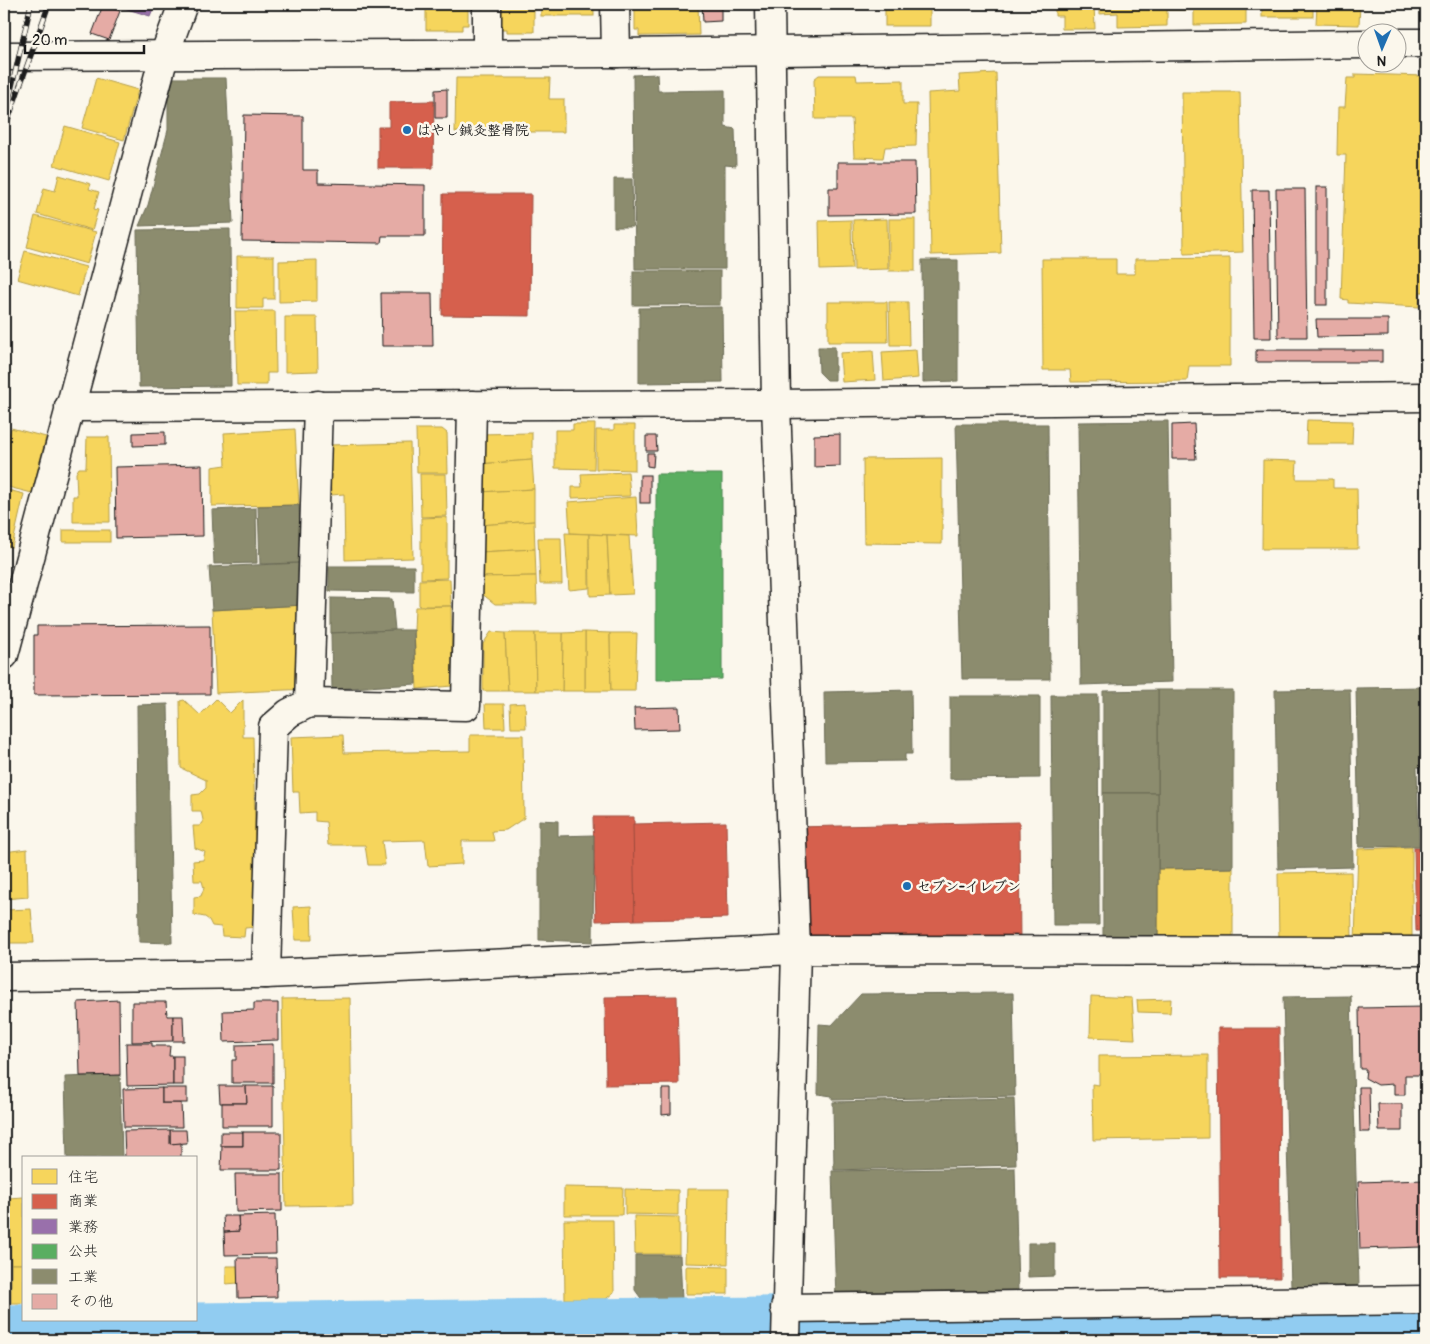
<svg xmlns="http://www.w3.org/2000/svg" width="1430" height="1344" font-family="Pangolin,'Klee One',sans-serif">
  <style>
    .homes { fill: #f6d55c; stroke: #b59e49 }
    .shops { fill: #d6604d; stroke: #9e4c3e }
    .offices { fill: #9970ab; stroke: #745780 }
    .public { fill: #5aae61; stroke: #47824c }
    .industry { fill: #8c8c6e; stroke: #6a6a55 }
    .lines { fill: none; stroke-linecap: round; stroke-linejoin: round }
    .river { stroke: #91ccf1; stroke-width: 71 }
    .building { fill: #e5aba5; stroke: #1c1c1c }
    .minor-casing { stroke: #1c1c1c; stroke-width: 31 }
    .tertiary-casing { stroke: #1c1c1c; stroke-width: 31 }
    .minor { stroke: #fbf7ec; stroke-width: 28 }
    .tertiary { stroke: #fbf7ec; stroke-width: 28 }
    .rail-casing { stroke: #1c1c1c; stroke-width: 5.5 }
    .rail { stroke: #fbf7ec; stroke-width: 4; stroke-dasharray: 11; stroke-linecap: butt }
    .poi-dot { fill: #1f6fb2; stroke: #fbf7ec; stroke-width: 2 }
    .labels { text-anchor: middle; stroke-width: 5; stroke-linejoin: round; paint-order: stroke }
    .poi-label { font-size: 14px; font-weight: bold; fill: #1c1c1c; stroke: #fbf7ec; text-anchor: start }
  </style>
  <rect width="100%" height="100%" fill="#fbf7ec"/>
  <filter id="ink" filterUnits="userSpaceOnUse"><feTurbulence type="fractalNoise" baseFrequency=".02" numOctaves="2"/><feDisplacementMap in="SourceGraphic" scale="10" xChannelSelector="R" yChannelSelector="G"/><feConvolveMatrix kernelMatrix="1 2 1 2 8 2 1 2 1" color-interpolation-filters="sRGB"/></filter>
  <g filter="url(#ink)">
    <g class="homes">
      <polygon points="426,4 468,4 468,25 462,25 462,30 426,30"/>
      <polygon points="500,4 534,4 534,32 507,32 507,29 500,29"/>
      <rect x="541" y="4" width="53" height="12"/>
      <polygon points="635,4 698,4 699,35 639,36 639,30 635,30"/>
      <rect x="885" y="4" width="45" height="22"/>
      <polygon points="1055,4 1094,4 1095,29 1062,29 1062,16 1055,16"/>
      <polygon points="1099,4 1246,4 1246,24 1194,25 1194,10 1167,10 1167,26 1118,27 1118,13 1099,14"/>
      <rect x="1262" y="4" width="51" height="13"/>
      <polygon points="1317,4 1360,4 1359,25 1316,24"/>
      <polygon points="996,73 1001,253 931,255 928,93 960,91 959,75"/>
      <polygon points="1355,74 1426,76 1426,292 1420,292 1419,307 1348,303 1348,300 1341,299 1346,155 1337,155 1338,107 1345,107 1347,78 1355,78"/>
      <polygon points="819,75 856,75 857,81 903,80 903,104 917,104 916,146 885,147 883,158 854,157 852,119 815,119 814,79"/>
      <polygon points="96,78 138,90 124,140 82,128"/>
      <polygon points="456,78 550,78 549,99 564,99 564,132 455,132"/>
      <polygon points="1182,92 1240,92 1243,252 1184,254"/>
      <polygon points="65,126 120,142 109,181 54,165"/>
      <polygon points="59,175 91,184 89,189 99,192 94,209 98,210 92,230 37,214 44,188 55,191"/>
      <polygon points="35,216 96,232 87,264 27,247"/>
      <polygon points="887,219 888,269 854,270 853,220"/>
      <rect x="889" y="219" width="26" height="52"/>
      <polygon points="851,220 852,269 820,270 819,221"/>
      <polygon points="25,251 86,267 78,296 17,279"/>
      <polygon points="237,256 274,256 274,299 263,299 263,308 237,308"/>
      <polygon points="1230,258 1230,366 1189,366 1187,381 1071,382 1070,370 1043,370 1042,259 1116,259 1116,274 1135,274 1135,259"/>
      <polygon points="317,260 317,301 279,302 279,261"/>
      <polygon points="828,302 887,302 888,342 828,342"/>
      <polygon points="889,302 908,302 909,345 890,345"/>
      <polygon points="235,311 275,311 276,373 267,373 267,385 237,385"/>
      <polygon points="285,317 317,317 318,371 285,372"/>
      <polygon points="916,350 918,378 884,381 882,352"/>
      <polygon points="873,351 875,380 842,382 840,353"/>
      <polygon points="1307,420 1353,421 1352,444 1306,444"/>
      <polygon points="573,424 595,424 594,469 555,468 555,430 573,430"/>
      <polygon points="614,425 635,425 635,470 596,469 596,430 614,430"/>
      <polygon points="11,428 46,437 32,493 4,486 4,456"/>
      <polygon points="295,429 299,505 212,506 212,467 226,465 224,433"/>
      <polygon points="416,429 442,429 447,433 448,473 417,473"/>
      <polygon points="532,433 532,460 479,464 479,434"/>
      <polygon points="87,437 109,437 110,522 73,522 73,496 77,496 76,473 79,468 86,468"/>
      <polygon points="410,443 413,558 345,560 344,494 331,495 329,445"/>
      <polygon points="1424,448 1426,448 1426,631 1425,631"/>
      <polygon points="942,458 942,544 864,543 863,459"/>
      <polygon points="532,460 534,489 480,492 479,464"/>
      <polygon points="1263,460 1297,461 1296,479 1333,479 1333,488 1357,488 1358,549 1262,549"/>
      <polygon points="628,472 630,496 572,498 572,487 582,487 581,474"/>
      <polygon points="420,474 446,474 447,516 421,517"/>
      <polygon points="4,489 24,494 12,547 4,545"/>
      <polygon points="534,489 534,521 480,525 480,492"/>
      <polygon points="636,497 638,536 570,533 568,502"/>
      <polygon points="447,517 447,578 421,579 421,518"/>
      <polygon points="534,521 535,549 480,552 480,525"/>
      <rect x="63" y="530" width="47" height="12"/>
      <polygon points="565,533 589,534 589,588 569,590"/>
      <polygon points="589,534 607,535 610,595 590,596"/>
      <polygon points="607,535 629,536 633,594 610,595"/>
      <polygon points="538,538 561,538 562,584 540,584"/>
      <polygon points="535,549 536,576 480,577 480,552"/>
      <polygon points="536,576 537,604 495,604 481,593 480,577"/>
      <polygon points="450,579 451,606 419,606 419,580"/>
      <polygon points="304,605 308,689 216,693 212,610"/>
      <polygon points="451,606 452,686 417,689 414,630 415,607"/>
      <polygon points="491,632 505,633 508,691 483,691 483,644"/>
      <polygon points="585,632 610,633 611,691 585,691"/>
      <polygon points="585,632 585,691 562,691 563,633"/>
      <polygon points="505,633 535,633 536,691 508,691"/>
      <polygon points="535,633 563,633 562,691 536,691"/>
      <polygon points="610,633 637,633 635,691 611,691"/>
      <polygon points="216,699 230,713 243,700 243,737 253,737 257,927 245,928 244,937 222,936 221,927 212,926 209,920 205,917 194,915 194,897 201,896 204,888 202,881 194,881 193,861 203,860 205,852 195,848 193,826 199,826 203,823 203,820 201,811 192,811 192,795 200,794 206,788 206,780 181,768 180,701 184,700 200,715"/>
      <polygon points="525,703 526,728 511,728 510,704"/>
      <polygon points="485,704 504,704 505,728 486,728"/>
      <polygon points="343,735 344,753 470,751 470,735 523,735 524,818 506,830 492,831 494,841 462,841 462,864 428,866 425,840 382,841 385,865 368,865 365,845 328,845 326,822 315,821 315,812 300,813 299,792 293,792 291,737"/>
      <polygon points="1412,847 1412,941 1355,941 1358,849"/>
      <polygon points="27,849 28,897 4,899 4,852"/>
      <polygon points="1233,868 1233,941 1158,942 1158,869"/>
      <polygon points="1351,872 1352,940 1279,941 1278,873"/>
      <polygon points="4,903 6,910 31,909 34,943 4,943"/>
      <polygon points="311,906 312,940 295,940 293,907"/>
      <polygon points="1091,996 1132,998 1135,1039 1090,1037"/>
      <polygon points="350,998 353,1205 286,1206 282,999"/>
      <polygon points="1171,999 1170,1013 1138,1012 1137,1000"/>
      <polygon points="1208,1055 1208,1138 1093,1140 1092,1084 1099,1085 1099,1056"/>
      <polygon points="564,1187 623,1188 622,1215 564,1215"/>
      <polygon points="625,1189 678,1190 678,1215 625,1214"/>
      <polygon points="687,1189 729,1189 728,1264 685,1263"/>
      <polygon points="24,1197 24,1264 11,1264 7,1198"/>
      <polygon points="634,1216 679,1217 679,1254 635,1254"/>
      <polygon points="564,1220 613,1220 614,1292 606,1299 565,1299"/>
      <rect x="11" y="1264" width="13" height="39"/>
      <polygon points="226,1266 238,1266 238,1283 226,1284"/>
      <polygon points="686,1266 728,1267 728,1294 686,1294"/>
    </g>
    <g class="shops">
      <polygon points="434,101 433,168 378,168 378,127 389,127 389,102"/>
      <polygon points="443,194 531,194 530,316 442,315"/>
      <polygon points="593,817 634,817 635,920 596,921"/>
      <polygon points="726,822 728,918 635,920 633,824"/>
      <polygon points="1019,822 1020,945 796,950 795,827"/>
      <polygon points="1414,847 1426,847 1426,931 1416,931"/>
      <polygon points="677,996 679,1084 606,1085 605,997"/>
      <polygon points="1218,1028 1279,1028 1280,1278 1220,1278"/>
    </g>
    <polygon class="offices" points="111,4 155,4 150,16"/>
    <polygon class="public" points="656,474 722,474 722,679 656,680"/>
    <g class="industry">
      <polygon points="657,74 658,91 725,90 725,127 735,129 736,166 725,165 725,269 635,269 633,75"/>
      <polygon points="168,78 226,78 233,223 139,226 148,205 168,130"/>
      <polygon points="614,179 632,179 633,227 614,227"/>
      <polygon points="230,229 231,386 139,387 137,230"/>
      <polygon points="922,260 958,260 958,381 923,382"/>
      <rect x="633" y="271" width="87" height="34"/>
      <polygon points="722,307 723,382 639,383 639,308"/>
      <polygon points="818,347 835,347 835,380 827,380 819,372"/>
      <polygon points="1168,421 1172,682 1081,685 1078,422"/>
      <polygon points="956,424 1048,424 1050,679 962,679"/>
      <polygon points="299,505 301,563 260,564 258,506"/>
      <polygon points="256,508 257,563 214,564 212,510"/>
      <polygon points="301,563 304,605 212,610 209,567"/>
      <polygon points="329,566 414,566 414,592 329,591"/>
      <polygon points="331,598 392,599 395,630 331,633"/>
      <polygon points="395,630 414,630 416,684 332,689 331,633"/>
      <polygon points="1426,687 1426,767 1417,767 1419,846 1359,847 1356,688"/>
      <polygon points="1350,689 1353,867 1278,869 1275,690"/>
      <polygon points="911,690 912,754 905,754 905,761 825,762 824,692"/>
      <polygon points="1158,690 1233,690 1233,868 1158,869"/>
      <polygon points="1158,690 1158,793 1103,793 1103,691"/>
      <polygon points="1051,695 1098,695 1099,925 1053,925"/>
      <polygon points="950,696 1040,696 1040,778 950,779"/>
      <polygon points="168,704 172,943 139,942 137,705"/>
      <polygon points="1103,793 1158,793 1158,942 1103,943"/>
      <polygon points="539,820 558,821 558,836 594,835 593,942 539,940"/>
      <polygon points="1013,993 1015,1096 832,1100 832,1096 818,1094 819,1024 832,1025 861,994"/>
      <polygon points="1351,996 1359,1286 1291,1287 1283,997"/>
      <polygon points="120,1075 122,1158 67,1158 65,1077"/>
      <polygon points="1014,1098 1016,1165 834,1170 833,1102"/>
      <polygon points="1015,1168 1018,1292 836,1300 832,1171"/>
      <polygon points="1028,1243 1055,1243 1055,1276 1028,1277"/>
      <polygon points="635,1255 680,1255 682,1300 643,1301 635,1290"/>
    </g>
    <g class="lines">
      <polyline class="river" points="4,1340 1426,1325"/>
    </g>
    <g class="building">
      <polygon points="702,4 721,4 721,21 703,22"/>
      <polygon points="103,5 120,11 109,40 92,34"/>
      <polygon points="447,89 447,118 435,118 435,90"/>
      <polygon points="244,115 303,116 303,170 318,170 318,183 425,185 425,236 382,236 381,243 242,241"/>
      <polygon points="838,162 915,162 916,214 829,215 829,188 838,188"/>
      <rect x="1316" y="187" width="11" height="118"/>
      <polygon points="1276,189 1305,189 1307,337 1278,337"/>
      <polygon points="1252,190 1269,190 1271,338 1254,338"/>
      <polygon points="381,293 432,293 433,346 382,346"/>
      <polygon points="1316,319 1388,319 1388,336 1317,337"/>
      <rect x="1256" y="350" width="126" height="12"/>
      <polygon points="1194,424 1196,459 1172,459 1172,425"/>
      <polygon points="165,432 165,445 133,446 133,433"/>
      <polygon points="840,434 840,466 814,467 814,435"/>
      <polygon points="646,436 656,436 657,451 646,451"/>
      <polygon points="647,453 654,453 653,467 647,466"/>
      <polygon points="202,465 203,536 116,538 115,467"/>
      <rect x="640" y="475" width="10" height="28"/>
      <polygon points="210,625 210,694 34,695 34,635 37,635 37,626"/>
      <polygon points="679,707 680,729 635,730 634,708"/>
      <polygon points="119,1000 120,1075 80,1076 78,1002"/>
      <polygon points="132,1002 166,1002 167,1016 173,1016 173,1041 132,1042"/>
      <polygon points="254,1003 278,1003 278,1040 224,1042 223,1011 254,1010"/>
      <polygon points="1426,1007 1426,1075 1405,1075 1405,1095 1394,1095 1394,1084 1378,1085 1365,1078 1366,1069 1360,1069 1359,1008"/>
      <polygon points="173,1016 183,1016 184,1041 173,1041"/>
      <polygon points="126,1043 152,1043 152,1046 170,1046 169,1056 173,1056 173,1085 127,1086"/>
      <polygon points="273,1044 273,1083 232,1083 232,1060 236,1060 236,1045"/>
      <rect x="173" y="1056" width="10" height="29"/>
      <polygon points="219,1086 246,1086 247,1103 220,1103"/>
      <polygon points="246,1086 273,1086 273,1126 222,1126 222,1103 247,1103"/>
      <polygon points="1359,1087 1369,1087 1370,1132 1360,1132"/>
      <polygon points="162,1088 162,1103 181,1103 182,1127 124,1127 123,1089"/>
      <rect x="162" y="1088" width="25" height="15"/>
      <polygon points="662,1089 671,1089 671,1114 662,1115"/>
      <polygon points="1378,1104 1402,1104 1402,1131 1379,1131"/>
      <polygon points="170,1130 186,1130 187,1143 170,1144"/>
      <polygon points="170,1130 170,1144 181,1143 181,1158 125,1158 124,1131"/>
      <rect x="221" y="1132" width="22" height="14"/>
      <polygon points="243,1132 281,1132 281,1170 221,1170 222,1146 243,1146"/>
      <polygon points="235,1174 282,1174 282,1211 236,1212"/>
      <polygon points="1426,1180 1426,1273 1422,1273 1421,1247 1360,1249 1358,1182"/>
      <polygon points="275,1215 276,1254 225,1255 224,1232 239,1231 238,1216"/>
      <polygon points="223,1216 238,1216 239,1231 224,1232"/>
      <polygon points="237,1258 276,1258 277,1297 238,1298"/>
    </g>
    <g class="lines">
      <defs>
        <g id="minor">
          <polyline points="487,4 487,53"/>
          <polyline points="615,4 616,53"/>
          <polyline points="1398,43 1426,43"/>
          <polyline points="4,56 616,53 1368,44"/>
          <polyline points="69,407 776,404 1426,397"/>
          <polyline points="4,655 164,56 183,4"/>
          <polyline points="309,703 318,405"/>
          <polyline points="266,974 273,727 289,713 309,703 466,706 472,405"/>
          <polyline points="4,977 266,974 796,950 1426,951"/>
          <polyline points="785,1308 1426,1300"/>
        </g>
        <polyline id="tertiary" points="770,4 776,404 796,950 786,1340"/>
      </defs>
      <use href="#minor" class="minor-casing"/>
      <use href="#tertiary" class="tertiary-casing"/>
      <use href="#minor" class="minor"/>
      <use href="#tertiary" class="tertiary"/>
      <defs>
        <g id="rail">
          <polyline points="4,14 6,4"/>
          <polyline points="9,99 31,4"/>
          <polyline points="4,131 49,4"/>
        </g>
      </defs>
      <use href="#rail" class="rail-casing"/>
      <use href="#rail" class="rail"/>
    </g>
  </g>
  <g class="poi-dot">
    <circle cx="407" cy="130" r="5"/>
    <circle cx="907" cy="886" r="5"/>
  </g>
  <g class="labels">
    <g class="poi-label">
      <text x="417" y="135">はやし鍼灸整骨院</text>
      <text x="917" y="891">セブン-イレブン</text>
    </g>
  </g>
  <rect width="1430" height="1344" fill="none" stroke="#fbf7ec" stroke-width="20"/>
  <rect x="10" y="10" width="1410" height="1324" fill="none" stroke="#1c1c1c" stroke-width="2" filter="url(#ink)"/>
  <rect x="22" y="1156" width="175" height="165" fill="#fbf7ec" stroke="#a29f99"/>
  <rect x="32" y="1169" width="25" height="15" fill="#f6d55c" stroke="#a29f99"/>
  <text x="68" y="1182" font-size="15" fill="#1c1c1c">住宅</text>
  <rect x="32" y="1194" width="25" height="15" fill="#d6604d" stroke="#a29f99"/>
  <text x="68" y="1206" font-size="15" fill="#1c1c1c">商業</text>
  <rect x="32" y="1219" width="25" height="15" fill="#9970ab" stroke="#a29f99"/>
  <text x="68" y="1232" font-size="15" fill="#1c1c1c">業務</text>
  <rect x="32" y="1244" width="25" height="15" fill="#5aae61" stroke="#a29f99"/>
  <text x="68" y="1256" font-size="15" fill="#1c1c1c">公共</text>
  <rect x="32" y="1269" width="25" height="15" fill="#8c8c6e" stroke="#a29f99"/>
  <text x="68" y="1282" font-size="15" fill="#1c1c1c">工業</text>
  <rect x="32" y="1294" width="25" height="15" fill="#e5aba5" stroke="#a29f99"/>
  <text x="68" y="1306" font-size="15" fill="#1c1c1c">その他</text>
  <g transform="translate(1382 48) rotate(182)"><circle r="24" fill="#fbf7ec" stroke="#a29f99"/>
  <path d="M0-4L9 19L0 12L-9 19Z" fill="#1f6fb2"/>
  <text y="-8" font-size="14" font-weight="bold" text-anchor="middle" fill="#1c1c1c">N</text>
  </g>
  <path d="M25 45v8h119v-8" fill="none" stroke="#1c1c1c" stroke-width="2.5"/>
  <text x="32" y="45" font-size="15" fill="#1c1c1c" stroke="#fbf7ec" stroke-width="4" paint-order="stroke">20 m</text>
</svg>
